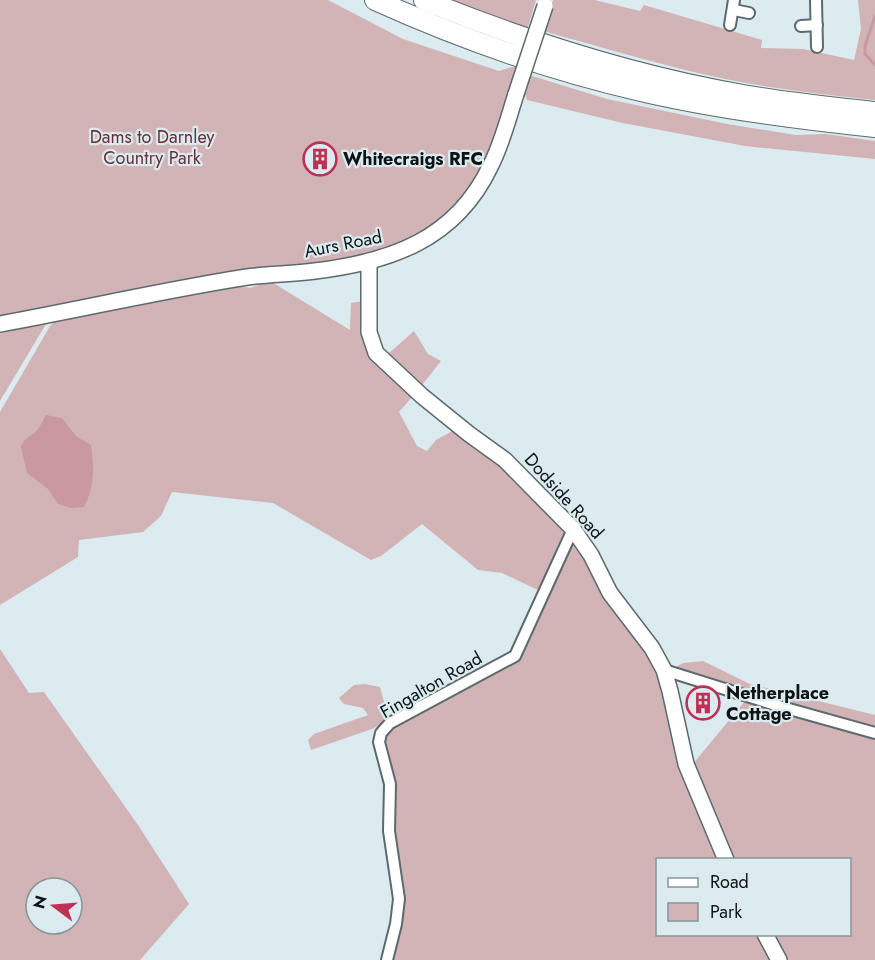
<svg xmlns="http://www.w3.org/2000/svg" width="875" height="960" font-family="Jost,sans-serif">
  <style>
    .green { fill: #d2b4b7; fill-rule: evenodd }
    .water { fill: #c9999f }
    .lines { fill: none; stroke-linecap: round; stroke-linejoin: round }
    .stream { stroke: #c9999f; stroke-width: 3 }
    .street-casing { stroke: #5c6a6e; stroke-width: 14 }
    .secondary-casing { stroke: #5c6a6e; stroke-width: 18 }
    .highway-casing { stroke: #5c6a6e; stroke-width: 22 }
    .street { stroke: #fff; stroke-width: 10 }
    .secondary { stroke: #fff; stroke-width: 15 }
    .highway { stroke: #fff; stroke-width: 20 }
    .secondary-bridge-casing { stroke: #5c6a6e; stroke-width: 18; stroke-linecap: butt }
    .secondary-bridge { stroke: #fff; stroke-width: 15 }
    .labels { text-anchor: middle; stroke-width: 4.5; stroke-linejoin: round; paint-order: stroke }
    .park-label { font-size: 18px; fill: #6a2e39; stroke: #dbebef }
    .poi-label { font-size: 18px; font-weight: bold; fill: #0d1314; stroke: #dbebef; text-anchor: start }
    .street-label { font-size: 18px; fill: #0d1314; stroke: #dbebef }
  </style>
  <rect width="100%" height="100%" fill="#dbebef"/>
  <g class="green">
    <polygon points="0,0 328,0 403,39 499,71 526,63 507,123 461,211 391,256 49,319 0,401"/>
    <polygon points="447,0 536,0 527,30"/>
    <path d="M553,0H595L640,11L644,5L762,40L761,48L803,49L854,60L861,29L858,0H875V100C825,95 775,89 725,79C664,66 604,48 543,31Z"/>
    <polygon points="529,75 607,99 727,124 796,135 826,134 875,141 875,159 745,146 623,123 527,100 524,91"/>
    <polygon points="270,281 350,330 351,303 363,301 363,335 368,353 413,396 399,412 417,446 427,451 436,440 454,430 492,457 565,529 538,590 502,573 478,570 422,524 381,556 371,560 273,503 172,492 161,516 143,532 79,540 78,557 0,605 0,412 50,326 56,320 81,313 240,286 250,288"/>
    <polygon points="414,331 428,354 441,361 422,385 389,353"/>
    <polygon points="572,543 577,544 653,657 719,859 658,860 658,934 758,935 773,960 393,960 398,935 393,836 383,742 390,727 517,661"/>
    <path d="M0,649L29,693L44,692L138,825L189,904L140,960H0ZM36,888H72V924H36Z"/>
    <polygon points="703,661 750,684 875,715 875,727 778,702 672,669 683,663"/>
    <polygon points="365,684 380,687 389,720 372,729 311,750 308,740 314,734 368,715 363,708 344,704 339,698 354,685"/>
    <polygon points="745,701 773,712 875,737 875,960 788,960 774,935 850,934 850,860 734,859 692,765"/>
  </g>
  <path class="water" d="M46,415L62,418L76,436L91,445C94,466 95,487 84,507L71,508L58,504L48,489L27,473L21,447C24,437 32,437 38,429C41,425 43,420 46,415Z"/>
  <g class="lines">
    <polyline class="stream" points="875,16 865,46 865,54 875,65"/>
    <defs>
      <g id="street">
        <polyline points="816,0 817,47"/>
        <polyline points="734,10 749,13"/>
        <polyline points="730,25 734,0"/>
        <polyline points="801,26 817,25"/>
        <polyline points="664,670 782,707 875,733"/>
        <polyline points="387,960 396,924 399,899 389,831 390,784 379,742 381,733 390,723 515,656 573,529"/>
      </g>
      <g id="secondary">
        <polyline points="369,262 369,332 376,353 422,396 469,434 505,460 573,529 591,555 610,593 652,648 664,670 670,691 686,764 726,860"/>
        <path d="M0,324C82,309 164,290 247,277C269,274 292,274 315,271C390,262 455,240 490,167C502,144 508,119 516,94"/>
        <polyline points="765,934 779,960"/>
      </g>
      <g id="highway">
        <path d="M375,0C461,39 550,70 641,91C718,109 797,119 875,127"/>
        <path d="M424,0C527,42 634,76 743,95C787,103 831,107 875,112"/>
      </g>
    </defs>
    <use href="#street" class="street-casing"/>
    <use href="#secondary" class="secondary-casing"/>
    <use href="#highway" class="highway-casing"/>
    <use href="#street" class="street"/>
    <use href="#secondary" class="secondary"/>
    <use href="#highway" class="highway"/>
    <defs>
      <polyline id="secondary-bridge" points="516,94 545,6"/>
    </defs>
    <use href="#secondary-bridge" class="secondary-bridge-casing"/>
    <use href="#secondary-bridge" class="secondary-bridge"/>
  </g>
  <defs>
    <symbol id="building-ring" viewBox="-11 -11 22 22"><circle r="9.5" fill="#dbebef" stroke="#bf3055" stroke-width="1.5"/><path d="M-4-6H4V6H1V3H-1V6H-4ZM-2.5-4.3h1.7v1.8h-1.7ZM.8-4.3h1.7v1.8H.8ZM-2.5-1h1.7V.8h-1.7ZM.8-1h1.7V.8H.8Z" fill="#bf3055"/></symbol>
  </defs>
  <g fill-rule="evenodd">
    <use href="#building-ring" x="301" y="140" width="38" height="38"/>
    <use href="#building-ring" x="684" y="684" width="38" height="38"/>
  </g>
  <g class="labels">
    <g class="park-label">
      <text x="152" y="143">Dams to Darnley<tspan x="152" dy="21">Country Park</tspan></text>
    </g>
    <g class="poi-label">
      <text x="343" y="165">Whitecraigs RFC</text>
      <text x="726" y="699">Netherplace<tspan x="726" dy="21">Cottage</tspan></text>
    </g>
    <g class="street-label">
      <text transform="translate(343 244) rotate(-11)" y="6">Aurs Road</text>
      <text transform="translate(564 496) rotate(48)" y="6">Dodside Road</text>
      <text transform="translate(431 685) rotate(-30)" y="6">Fingalton Road</text>
    </g>
  </g>
  <rect x="656" y="858" width="195" height="78" fill="#dbebef" stroke="#899597" stroke-width="1.5"/>
  <rect x="668" y="878" width="30" height="9" fill="#ffffff" stroke="#899597" stroke-width="1.5"/>
  <text x="710" y="888" font-size="18" fill="#0d1314">Road</text>
  <rect x="668" y="903" width="30" height="18" fill="#d2b4b7" stroke="#899597" stroke-width="1.5"/>
  <text x="710" y="918" font-size="18" fill="#0d1314">Park</text>
  <g transform="translate(54 906) rotate(286)"><circle r="28" fill="#dbebef" stroke="#899597" stroke-width="1.5"/>
  <path d="M0-4.5L10 22L0 15L-10 22Z" fill="#bf3055"/>
  <text y="-9" font-size="16" font-weight="bold" text-anchor="middle" fill="#0d1314">N</text>
  </g>
</svg>
